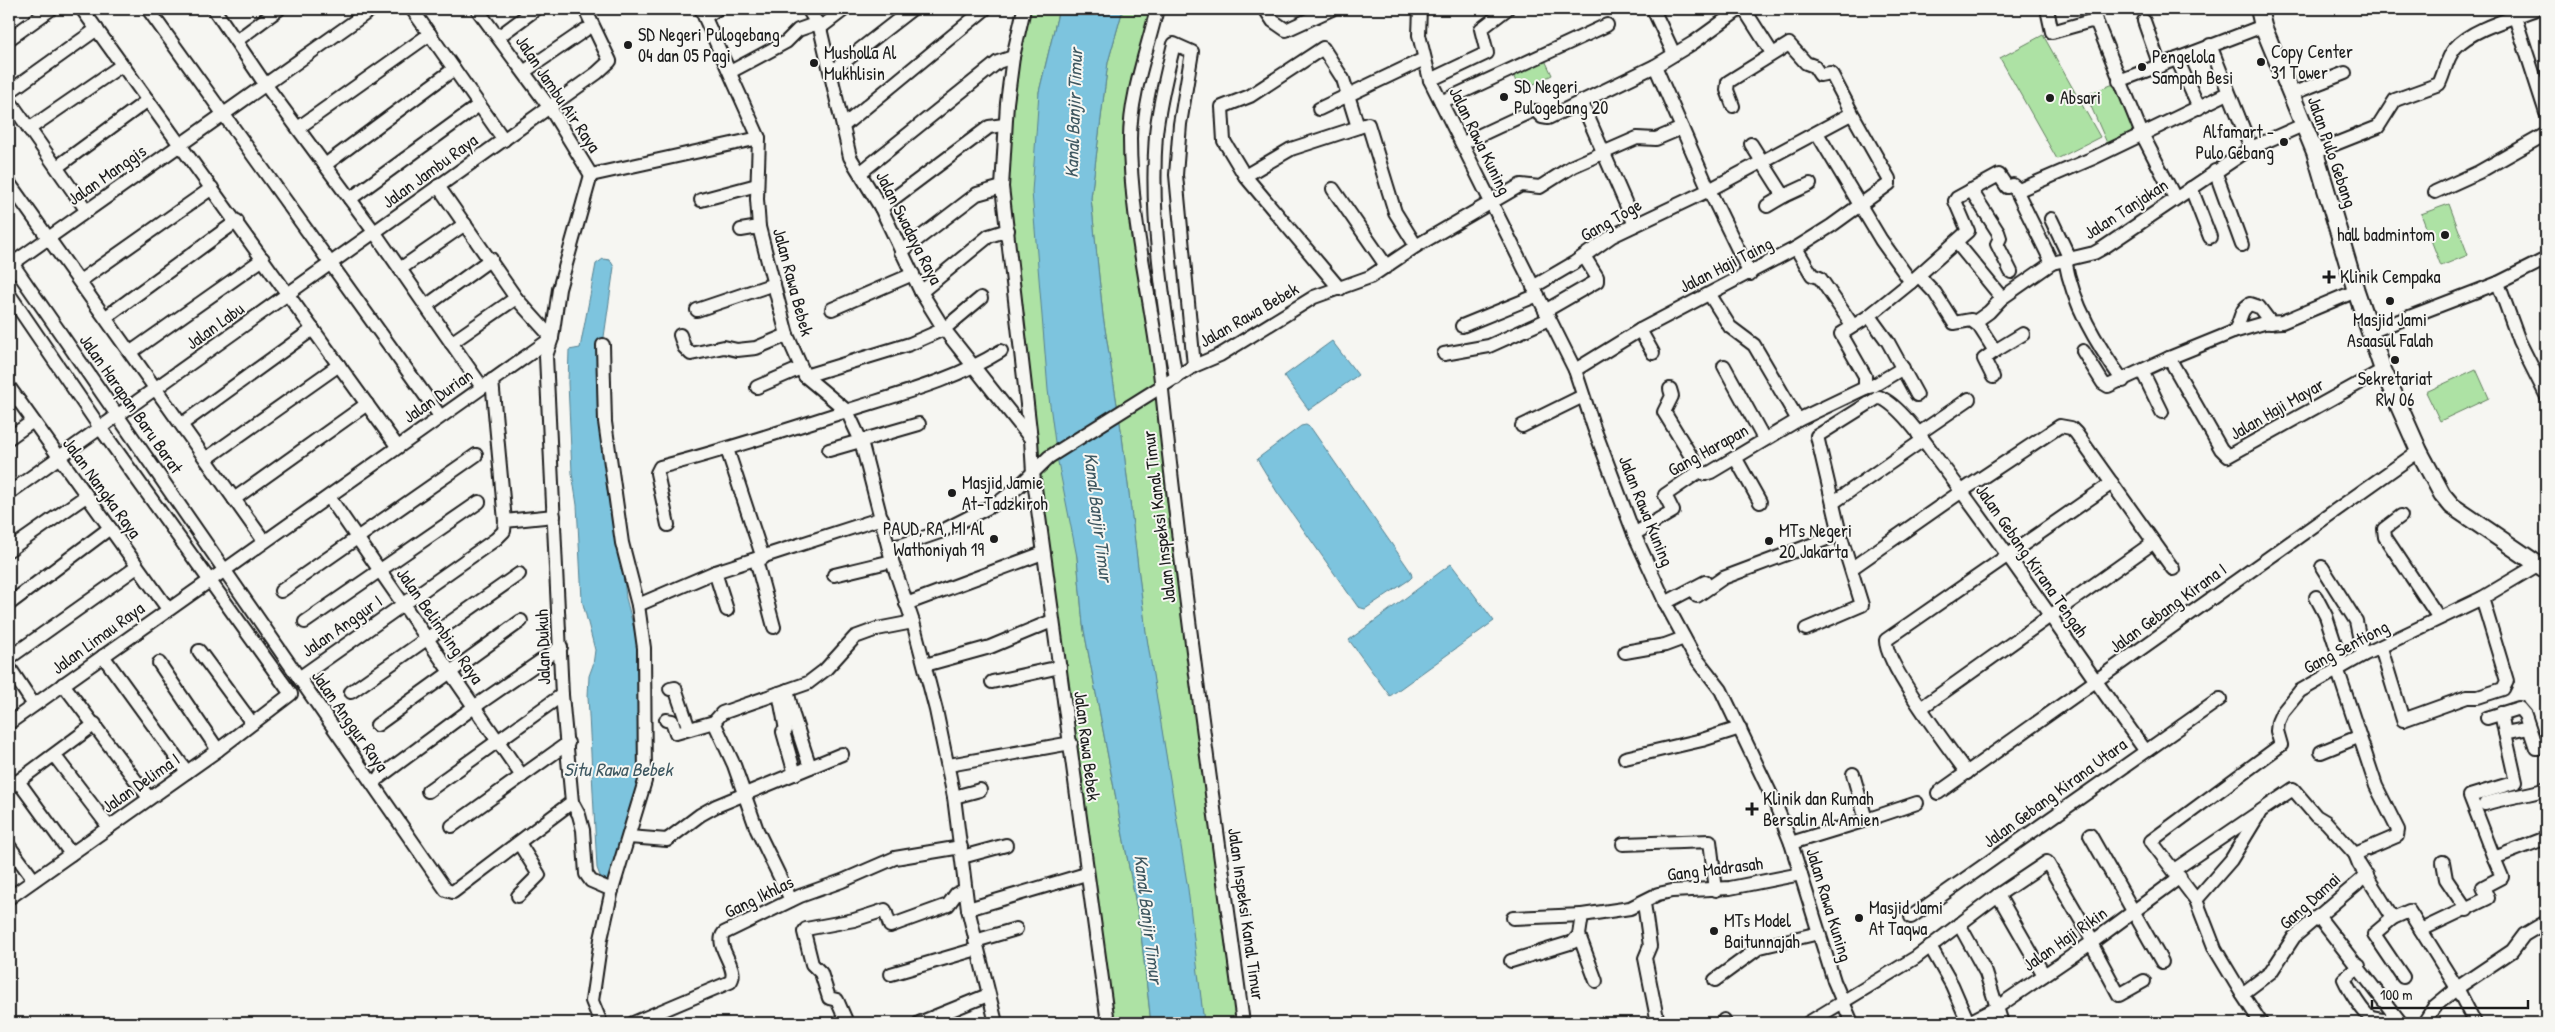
<svg xmlns="http://www.w3.org/2000/svg" width="2555" height="1032" font-family="'Patrick Hand',sans-serif">
  <style>
    .green { fill: #ade2a4; stroke: #647f60 }
    .water { fill: #7dc4de; stroke: #568190 }
    .lines { fill: none; stroke-linecap: round; stroke-linejoin: round }
    .minor-casing { stroke: #1c1c1c; stroke-width: 16 }
    .major-casing { stroke: #1c1c1c; stroke-width: 20 }
    .minor { stroke: #f6f6f2; stroke-width: 12 }
    .major { stroke: #f6f6f2; stroke-width: 16 }
    .poi-dot { fill: #1c1c1c; stroke: #f6f6f2; stroke-width: 2 }
    .labels { text-anchor: middle; stroke-width: 4; stroke-linejoin: round; paint-order: stroke }
    .poi-label { font-size: 18px; fill: #1c1c1c; stroke: #f6f6f2; text-anchor: start }
    .street-label { font-size: 18px; fill: #1c1c1c; stroke: #f6f6f2 }
    .water-label { font-size: 19px; font-style: italic; fill: #3e5760; stroke: #f6f6f2 }
  </style>
  <rect width="100%" height="100%" fill="#f6f6f2"/>
  <filter id="ink" filterUnits="userSpaceOnUse"><feTurbulence type="fractalNoise" baseFrequency=".02" numOctaves="2"/><feDisplacementMap in="SourceGraphic" scale="10" xChannelSelector="R" yChannelSelector="G"/><feConvolveMatrix kernelMatrix="1 2 1 2 8 2 1 2 1" color-interpolation-filters="sRGB"/></filter>
  <g filter="url(#ink)">
    <g class="green">
      <polygon points="1024,9 1059,9 1039,92 1077,557 1083,625 1140,925 1151,1023 1108,1023 1002,187"/>
      <polygon points="1123,9 1159,9 1130,138 1243,1023 1204,1023 1177,825 1146,634 1122,436 1103,316 1091,198 1108,62"/>
      <polygon points="2043,35 2100,137 2057,159 2000,58"/>
      <polygon points="1545,60 1552,75 1520,91 1513,75"/>
      <polygon points="2116,83 2135,130 2107,143 2086,95"/>
      <polygon points="2449,204 2468,255 2441,266 2421,214"/>
      <polygon points="2476,369 2489,398 2440,421 2426,392"/>
    </g>
    <g class="water">
      <polygon points="1059,9 1123,9 1108,62 1091,198 1103,316 1122,436 1146,632 1188,889 1204,1023 1151,1023 1140,925 1083,625 1077,557 1057,457 1048,390 1032,192 1039,92"/>
      <polygon points="603,259 610,260 614,267 603,344 614,489 626,598 642,660 644,772 612,879 606,881 600,876 597,868 588,696 589,676 593,665 595,650 582,600 577,505 572,473 568,383 569,350 580,348 596,264"/>
      <polygon points="1332,341 1358,375 1309,410 1284,376"/>
      <polygon points="1306,425 1311,428 1411,572 1412,577 1409,580 1365,609 1358,607 1277,492 1257,459 1301,426"/>
      <polygon points="1451,564 1494,621 1390,696 1349,640"/>
    </g>
    <g class="lines">
      <defs>
        <g id="minor">
          <polyline points="82,9 397,446"/>
          <polyline points="148,9 440,416"/>
          <polyline points="214,9 265,84 375,233 482,387"/>
          <polyline points="412,9 504,140"/>
          <polyline points="477,9 550,108 591,175"/>
          <polyline points="701,9 759,138 757,199 759,227 787,335 805,376 847,411 861,441 892,561 913,622 936,710 954,797 968,909 996,1023"/>
          <polyline points="808,9 820,28 850,157 881,208 921,292 944,329 1031,439"/>
          <polyline points="1024,9 1013,57 1007,103 1002,187 1031,439 1033,473 1108,1023"/>
          <path d="M1157,9C1147,51 1130,96 1130,139C1130,223 1154,307 1162,390C1184,601 1215,812 1243,1023"/>
          <polyline points="1265,9 1273,21 1286,30 1332,9"/>
          <polyline points="1420,9 1419,35 1430,80 1575,370 1594,428 1634,534 1667,606 1693,654 1721,690 1775,803 1791,843 1834,981 1852,1023"/>
          <polyline points="1653,9 1674,54"/>
          <polyline points="1744,9 1772,53"/>
          <polyline points="2047,9 2052,32 2091,21 2097,23 2142,134 2175,198"/>
          <polyline points="2094,9 2096,22"/>
          <polyline points="705,17 717,9"/>
          <polyline points="2515,17 2546,113"/>
          <polyline points="2144,21 2160,66"/>
          <polyline points="820,28 845,9"/>
          <polyline points="498,37 536,9"/>
          <polyline points="9,39 51,9"/>
          <polyline points="236,41 279,9"/>
          <polyline points="2210,45 2251,148"/>
          <polyline points="2177,59 2199,108"/>
          <polyline points="1655,66 1709,190 1750,274"/>
          <polyline points="525,71 585,30"/>
          <polyline points="730,72 786,42 798,30 818,23"/>
          <polyline points="831,72 912,9"/>
          <polyline points="1430,80 1487,53 1481,29 1507,9"/>
          <polyline points="2119,81 2263,26"/>
          <polyline points="9,92 97,29"/>
          <polyline points="2291,94 2345,73"/>
          <polyline points="9,100 87,211"/>
          <polyline points="1581,101 1635,225"/>
          <polyline points="1441,102 1607,25"/>
          <polyline points="1733,106 1727,90 1728,82 1789,44 1806,63 1814,66 1820,75 1830,73 1832,75 1854,117"/>
          <polyline points="1319,109 1424,59"/>
          <polyline points="843,126 985,9"/>
          <polyline points="298,128 430,34"/>
          <polyline points="29,129 122,65"/>
          <polyline points="1817,133 1881,240 1911,282"/>
          <polyline points="1463,143 1532,111 1536,111 1542,117 1548,118 1655,66 1693,43 1740,9"/>
          <polyline points="1751,144 1784,196 1810,184"/>
          <path d="M2315,152L2378,127L2395,100L2439,84C2445,72 2446,59 2455,48C2471,29 2513,18 2536,9"/>
          <polyline points="325,165 454,69"/>
          <polyline points="57,167 148,100"/>
          <polyline points="2215,171 2242,245"/>
          <polyline points="860,173 998,62 1013,57"/>
          <polyline points="591,175 759,138"/>
          <polyline points="1245,176 1291,149 1368,124 1395,212 1416,246"/>
          <polyline points="9,183 264,541"/>
          <polyline points="2191,188 2210,237"/>
          <polyline points="1333,189 1387,267"/>
          <polyline points="1971,190 1998,232 2000,238 1997,244 2011,272"/>
          <polyline points="2016,190 2052,263"/>
          <polyline points="2435,192 2479,172 2546,134"/>
          <polyline points="350,199 479,105"/>
          <polyline points="701,200 757,185"/>
          <polyline points="1767,206 1784,196"/>
          <polyline points="881,208 989,127 1004,125"/>
          <polyline points="2051,219 2070,259"/>
          <polyline points="741,230 759,227"/>
          <polyline points="1957,243 2002,298 2052,263 2094,253 2103,248 2251,148 2303,125"/>
          <polyline points="1796,248 1812,275 1820,278 1853,326"/>
          <polyline points="901,252 977,194 1002,187"/>
          <polyline points="9,259 446,890 453,892 572,802 562,695 546,356 552,338 516,298 438,186"/>
          <path d="M2065,260C2073,305 2096,343 2123,381"/>
          <polyline points="9,266 372,9"/>
          <polyline points="400,269 465,224"/>
          <polyline points="1919,276 1935,293 1954,323 1971,320 1979,326 1995,351 1984,359 1993,377"/>
          <polyline points="80,281 212,188"/>
          <polyline points="2498,283 2519,341 2546,395"/>
          <polyline points="1533,287 1574,263 1612,236 1709,190 1849,115 1854,117 1889,179 1889,184 1831,226 1796,248 1640,330 1575,370"/>
          <polyline points="1340,289 1245,176 1224,141 1222,107 1250,96 1323,48 1343,79 1358,127"/>
          <polyline points="921,292 989,236 1008,230"/>
          <polyline points="9,294 101,429 291,694 218,750 9,898"/>
          <polyline points="1710,295 1730,327 1754,345 1798,420"/>
          <polyline points="426,306 491,259"/>
          <polyline points="832,309 913,274"/>
          <polyline points="697,310 774,284"/>
          <polyline points="1545,311 1597,281 1597,277 1584,256"/>
          <polyline points="1869,316 1888,342 1917,395"/>
          <polyline points="106,317 237,221"/>
          <polyline points="1975,322 1989,312 2002,298"/>
          <polyline points="1462,326 1538,295"/>
          <polyline points="1640,330 1653,353"/>
          <path d="M2233,332C2242,323 2238,311 2250,304L2259,307L2271,323"/>
          <polyline points="2370,332 2498,283 2546,259"/>
          <polyline points="680,335 684,347 691,354 724,347 737,350 756,348 787,335"/>
          <polyline points="451,343 516,298"/>
          <polyline points="1995,351 2023,334"/>
          <polyline points="2083,351 2103,383 2108,386 2169,358 2221,449 2228,456 2383,370"/>
          <polyline points="131,352 263,259"/>
          <polyline points="1444,354 1489,346 1549,319"/>
          <polyline points="2169,358 2233,332 2264,323 2282,322 2356,291"/>
          <polyline points="1724,366 1764,439"/>
          <polyline points="2142,371 2162,412"/>
          <polyline points="805,376 910,344 944,329 981,298"/>
          <path d="M1176,378C1162,298 1150,215 1156,134C1159,104 1167,73 1174,44L1192,52L1180,124L1176,175L1194,366"/>
          <polyline points="492,380 505,521"/>
          <polyline points="9,387 168,609"/>
          <polyline points="757,387 801,368"/>
          <polyline points="1865,388 1873,386 1903,368"/>
          <polyline points="1670,389 1672,396 1664,412 1700,471"/>
          <polyline points="182,424 313,329"/>
          <polyline points="1522,426 1583,396"/>
          <polyline points="1918,434 1969,399"/>
          <polyline points="9,438 33,421"/>
          <polyline points="727,449 763,558"/>
          <polyline points="829,450 919,424"/>
          <polyline points="206,459 339,365"/>
          <polyline points="1736,459 1760,502"/>
          <polyline points="9,493 597,73 610,61 585,9"/>
          <polyline points="329,497 522,776"/>
          <polyline points="234,499 367,404"/>
          <polyline points="1834,502 1923,440"/>
          <polyline points="2401,516 2384,529 2385,537 2439,618"/>
          <path d="M668,525L657,473L660,467C723,451 784,431 846,411C899,394 953,381 1001,351"/>
          <polyline points="1634,534 1673,511 1665,495 1700,471 1705,474 1711,472 1798,420 1865,388 1865,376 1841,334 1869,316 1911,282 1968,231 1955,201 1957,198 1999,175 2007,187 2013,185 2019,190 2091,159 2228,93"/>
          <polyline points="890,547 902,545 940,532 999,502 1017,488 1049,457 1194,366 1220,355 1314,297 1370,277 1416,246 1521,185 1540,187 1573,166 1637,138 1656,139 1682,128"/>
          <polyline points="9,550 86,496"/>
          <polyline points="756,560 774,627"/>
          <polyline points="2322,567 2356,621 2363,655"/>
          <polyline points="1852,568 1962,491 2060,426 2071,428 2076,433 2173,569"/>
          <polyline points="715,572 727,610"/>
          <polyline points="834,575 892,561"/>
          <polyline points="281,591 476,455"/>
          <polyline points="1697,596 1723,578 1840,534"/>
          <polyline points="2316,597 2326,616 2342,665"/>
          <polyline points="1665,603 1705,582"/>
          <polyline points="9,604 110,528"/>
          <polyline points="906,604 1043,553"/>
          <polyline points="638,605 715,572 882,518"/>
          <polyline points="305,622 479,502"/>
          <path d="M1806,629L1862,605L1840,534L1817,436L1879,397C1899,404 1925,442 1938,460C2010,554 2075,654 2145,750"/>
          <polyline points="2381,648 2403,720 2467,697 2478,697 2503,689 2507,681 2482,598"/>
          <polyline points="199,651 252,723"/>
          <polyline points="1625,652 1665,645 1684,638"/>
          <polyline points="103,656 187,772"/>
          <polyline points="9,658 137,567"/>
          <polyline points="159,663 218,750"/>
          <polyline points="925,665 990,647 1052,621"/>
          <polyline points="9,667 34,705"/>
          <polyline points="2337,668 2376,786 2398,830 2397,836 2355,854 2359,864 2393,918"/>
          <polyline points="299,678 496,539 504,531 505,521 554,516"/>
          <polyline points="992,682 1060,667"/>
          <polyline points="63,684 149,798"/>
          <polyline points="670,689 675,688 689,729"/>
          <polyline points="787,690 793,715 810,767"/>
          <polyline points="351,692 519,574"/>
          <polyline points="779,693 786,730 783,732 795,774"/>
          <polyline points="1921,708 2154,542"/>
          <polyline points="2501,713 2505,733 2529,728"/>
          <polyline points="2487,718 2519,708 2525,715 2536,748 2546,748"/>
          <polyline points="666,720 672,721 676,733 714,722 722,713 808,683 825,670 855,637 877,629 913,622"/>
          <polyline points="714,722 734,765 757,830 791,900"/>
          <polyline points="9,723 552,338 559,289 591,175"/>
          <polyline points="377,725 521,621"/>
          <polyline points="2505,733 2516,782 2470,796 2494,858 2546,838"/>
          <polyline points="2321,752 2358,737"/>
          <polyline points="54,755 109,827"/>
          <polyline points="1625,758 1702,740 1740,728"/>
          <polyline points="949,765 1071,743"/>
          <path d="M1967,773C1951,751 1884,663 1886,640L2112,483"/>
          <polyline points="18,781 71,854"/>
          <polyline points="373,782 474,707 561,647"/>
          <polyline points="9,788 95,724"/>
          <polyline points="428,791 562,695"/>
          <polyline points="1938,793 2419,451"/>
          <polyline points="954,797 980,790"/>
          <polyline points="572,802 579,815 583,830 586,874 591,881 612,890 645,781 644,648 638,605 622,543 605,422 603,345"/>
          <path d="M2485,804C2505,797 2526,796 2546,789"/>
          <polyline points="1866,820 1917,803"/>
          <polyline points="452,826 568,743"/>
          <polyline points="2090,835 2162,962"/>
          <polyline points="629,837 667,840 700,815 716,806 842,754"/>
          <polyline points="1791,843 1866,820 1853,774"/>
          <polyline points="1623,844 1710,841 1716,890"/>
          <polyline points="9,846 34,880"/>
          <polyline points="962,857 1006,845"/>
          <polyline points="2443,862 2446,879 2467,910"/>
          <polyline points="2174,870 2293,789 2316,816 2326,822 2355,854"/>
          <polyline points="1998,895 2044,975"/>
          <polyline points="518,896 539,875 519,843"/>
          <polyline points="2196,900 2231,860 2259,814"/>
          <polyline points="1644,903 1650,946 1645,958 1658,1023"/>
          <polyline points="968,909 1086,874"/>
          <polyline points="2318,916 2401,1023"/>
          <polyline points="1911,917 2220,699"/>
          <polyline points="1513,918 1582,915"/>
          <polyline points="1959,924 1986,973 2002,1023"/>
          <polyline points="2421,930 2488,898 2483,887 2502,877 2494,858"/>
          <polyline points="1579,935 1596,981"/>
          <polyline points="975,941 1016,929"/>
          <polyline points="2091,943 2119,995 2144,981"/>
          <polyline points="1930,946 1952,985 1968,1022"/>
          <polyline points="1511,961 1573,942 1579,935 1582,915 1630,908 1658,894 1672,891 1730,888 1801,874"/>
          <path d="M2359,966L2344,979C2348,988 2364,1015 2372,1018C2382,1021 2391,1019 2400,1023"/>
          <polyline points="891,974 977,949"/>
          <polyline points="2403,977 2374,934 2393,918 2409,911 2457,988 2475,1023"/>
          <polyline points="1715,980 1760,947 1819,933"/>
          <polyline points="2242,994 2215,949 2196,900 2151,841 2281,745 2277,731 2278,722 2282,713 2300,691 2363,655 2482,598 2539,564"/>
          <polyline points="1724,1020 1725,1023"/>
          <polyline points="601,1023 592,1001 601,939 612,890"/>
          <path d="M633,1023L730,982C741,969 713,946 724,933L800,896L842,881L895,858L961,847"/>
          <polyline points="847,1023 837,1000 829,998 821,973 812,964 804,932 806,929 854,920 885,910 890,926 948,905 956,894 965,890"/>
          <polyline points="919,1023 988,995"/>
          <polyline points="1808,1023 1915,958 1998,895 2047,862 2093,941"/>
          <polyline points="1967,1023 1996,1008 2091,943 2180,877"/>
          <polyline points="2261,1023 2242,994 2271,972 2294,937 2367,875"/>
          <polyline points="2424,1023 2434,1007 2457,988 2512,951 2524,935 2546,922"/>
        </g>
        <polyline id="major" points="2259,9 2263,26 2315,152 2356,291 2383,370 2419,451 2442,494 2452,506 2546,570"/>
      </defs>
      <use href="#minor" class="minor-casing"/>
      <use href="#major" class="major-casing"/>
      <use href="#minor" class="minor"/>
      <use href="#major" class="major"/>
    </g>
  </g>
  <g class="poi-dot">
    <circle cx="628" cy="45" r="5"/>
    <circle cx="2261" cy="62" r="5"/>
    <circle cx="814" cy="63" r="5"/>
    <circle cx="2142" cy="67" r="5"/>
    <circle cx="1504" cy="97" r="5"/>
    <circle cx="2050" cy="98" r="5"/>
    <circle cx="2284" cy="142" r="5"/>
    <circle cx="2445" cy="235" r="5"/>
    <path d="M2326.5 269.5h5v5h5v5h-5v5h-5v-5h-5v-5h5z"/>
    <circle cx="2390" cy="301" r="5"/>
    <circle cx="2395" cy="360" r="5"/>
    <circle cx="952" cy="493" r="5"/>
    <circle cx="994" cy="539" r="5"/>
    <circle cx="1769" cy="541" r="5"/>
    <path d="M1749.5 801.5h5v5h5v5h-5v5h-5v-5h-5v-5h5z"/>
    <circle cx="1859" cy="918" r="5"/>
    <circle cx="1714" cy="931" r="5"/>
  </g>
  <g class="labels">
    <g class="poi-label">
      <text x="638" y="41">SD Negeri Pulogebang<tspan x="638" dy="21">04 dan 05 Pagi</tspan></text>
      <text x="2271" y="58">Copy Center<tspan x="2271" dy="21">31 Tower</tspan></text>
      <text x="824" y="59">Musholla Al<tspan x="824" dy="21">Mukhlisin</tspan></text>
      <text x="2152" y="63">Pengelola<tspan x="2152" dy="21">Sampah Besi</tspan></text>
      <text x="1514" y="93">SD Negeri<tspan x="1514" dy="21">Pulogebang 20</tspan></text>
      <text x="2060" y="104">Absari</text>
      <text x="2274" y="138" text-anchor="end">Alfamart -<tspan x="2274" dy="21">Pulo Gebang</tspan></text>
      <text x="2435" y="241" text-anchor="end">hall badmintom</text>
      <text x="2340" y="283">Klinik Cempaka</text>
      <text x="2390" y="326" text-anchor="middle">Masjid Jami<tspan x="2390" dy="21">Asaasul Falah</tspan></text>
      <text x="2395" y="385" text-anchor="middle">Sekretariat<tspan x="2395" dy="21">RW 06</tspan></text>
      <text x="962" y="489">Masjid Jamie<tspan x="962" dy="21">At-Tadzkiroh</tspan></text>
      <text x="984" y="535" text-anchor="end">PAUD, RA, MI Al<tspan x="984" dy="21">Wathoniyah 19</tspan></text>
      <text x="1779" y="537">MTs Negeri<tspan x="1779" dy="21">20 Jakarta</tspan></text>
      <text x="1763" y="805">Klinik dan Rumah<tspan x="1763" dy="21">Bersalin Al Amien</tspan></text>
      <text x="1869" y="914">Masjid Jami<tspan x="1869" dy="21">At Taqwa</tspan></text>
      <text x="1724" y="927">MTs Model<tspan x="1724" dy="21">Baitunnajah</tspan></text>
    </g>
    <g class="street-label">
      <text transform="translate(558 94) rotate(56)" y="6">Jalan Jambu Air Raya</text>
      <text transform="translate(1480 141) rotate(64)" y="6">Jalan Rawa Kuning</text>
      <text transform="translate(2332 152) rotate(71)" y="6">Jalan Pulo Gebang</text>
      <text transform="translate(430 171) rotate(-36)" y="6">Jalan Jambu Raya</text>
      <text transform="translate(107 175) rotate(-35)" y="6">Jalan Manggis</text>
      <text transform="translate(2126 209) rotate(-33)" y="6">Jalan Tanjakan</text>
      <text transform="translate(1611 220) rotate(-30)" y="6">Gang Toge</text>
      <text transform="translate(909 228) rotate(63)" y="6">Jalan Swadaya Raya</text>
      <text transform="translate(1726 265) rotate(-27)" y="6">Jalan Haji Taing</text>
      <text transform="translate(793 282) rotate(75)" y="6">Jalan Rawa Bebek</text>
      <text transform="translate(1249 315) rotate(-30)" y="6">Jalan Rawa Bebek</text>
      <text transform="translate(215 326) rotate(-36)" y="6">Jalan Labu</text>
      <text transform="translate(438 396) rotate(-35)" y="6">Jalan Durian</text>
      <text transform="translate(131 404) rotate(55)" y="6">Jalan Harapan Baru Barat</text>
      <text transform="translate(2277 409) rotate(-30)" y="6">Jalan Haji Mayar</text>
      <text transform="translate(1708 450) rotate(-29)" y="6">Gang Harapan</text>
      <text transform="translate(102 488) rotate(54)" y="6">Jalan Nangka Raya</text>
      <text transform="translate(1646 511) rotate(68)" y="6">Jalan Rawa Kuning</text>
      <text transform="translate(1159 517) rotate(-97)" y="6">Jalan Inspeksi Kanal Timur</text>
      <text transform="translate(2032 561) rotate(55)" y="6">Jalan Gebang Kirana Tengah</text>
      <text transform="translate(2168 608) rotate(-36)" y="6">Jalan Gebang Kirana I</text>
      <text transform="translate(342 626) rotate(-35)" y="6">Jalan Anggur I</text>
      <text transform="translate(440 626) rotate(55)" y="6">Jalan Belimbing Raya</text>
      <text transform="translate(98 638) rotate(-36)" y="6">Jalan Limau Raya</text>
      <text transform="translate(543 647) rotate(-92)" y="6">Jalan Dukuh</text>
      <text transform="translate(2346 647) rotate(-28)" y="6">Gang Sentiong</text>
      <text transform="translate(350 721) rotate(55)" y="6">Jalan Anggur Raya</text>
      <text transform="translate(1087 746) rotate(83)" y="6">Jalan Rawa Bebek</text>
      <text transform="translate(141 783) rotate(-35)" y="6">Jalan Delima I</text>
      <text transform="translate(2055 793) rotate(-36)" y="6">Jalan Gebang Kirana Utara</text>
      <text transform="translate(1715 869) rotate(-7)" y="6">Gang Madrasah</text>
      <text transform="translate(759 897) rotate(-26)" y="6">Gang Ikhlas</text>
      <text transform="translate(2310 901) rotate(-42)" y="6">Gang Damai</text>
      <text transform="translate(1829 905) rotate(73)" y="6">Jalan Rawa Kuning</text>
      <text transform="translate(1246 914) rotate(82)" y="6">Jalan Inspeksi Kanal Timur</text>
      <text transform="translate(2065 939) rotate(-35)" y="6">Jalan Haji Rikin</text>
    </g>
    <g class="water-label">
      <text transform="translate(1073 113) rotate(-88)" y="7">Kanal Banjir Timur</text>
      <text transform="translate(1099 517) rotate(83)" y="7">Kanal Banjir Timur</text>
      <text x="618" y="776">Situ Rawa Bebek</text>
      <text transform="translate(1149 919) rotate(83)" y="7">Kanal Banjir Timur</text>
    </g>
  </g>
  <rect width="2555" height="1032" fill="none" stroke="#f6f6f2" stroke-width="30"/>
  <rect x="15" y="15" width="2525" height="1002" fill="none" stroke="#1c1c1c" stroke-width="2" filter="url(#ink)"/>
  <path d="M2372 1000v8h156v-8" fill="none" stroke="#1c1c1c" stroke-width="2.5"/>
  <text x="2380" y="1000" font-size="15" fill="#1c1c1c" stroke="#f6f6f2" stroke-width="4" paint-order="stroke">100 m</text>
</svg>
